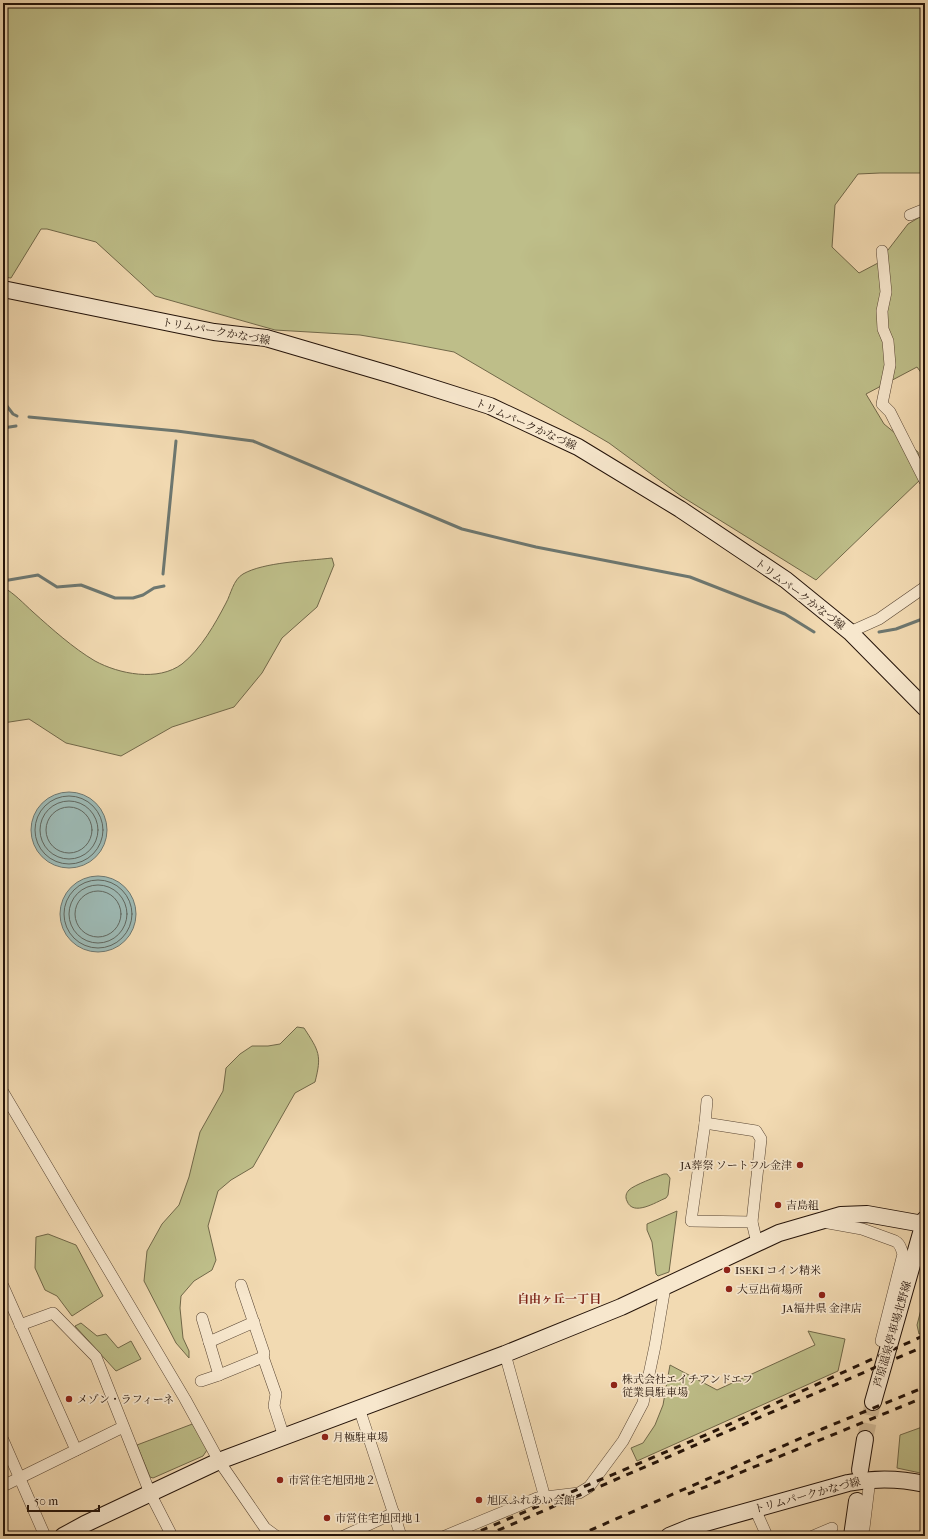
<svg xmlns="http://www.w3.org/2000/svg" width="928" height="1539" font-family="'IM FELL French Canon','Noto Serif JP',serif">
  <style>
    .green { fill: #bebe89; stroke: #716849 }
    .water { fill: #9db9b4; stroke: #6d7770 }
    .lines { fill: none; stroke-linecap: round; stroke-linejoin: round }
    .shore { stroke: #60665e; stroke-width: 1 }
    .stream { stroke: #6d7770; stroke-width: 3 }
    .secondary-tunnel { stroke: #d3bc99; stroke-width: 16; stroke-dasharray: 16 8; stroke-linecap: butt }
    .street-casing { stroke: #584533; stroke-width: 12 }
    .secondary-casing { stroke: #241309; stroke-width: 18 }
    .street { stroke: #f7e7cd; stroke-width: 11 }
    .secondary { stroke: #f7e7cd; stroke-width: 16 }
    .rail { stroke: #241309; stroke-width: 3; stroke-dasharray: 7 7; stroke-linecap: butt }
    .poi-dot { fill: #8f2418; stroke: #f7e7cd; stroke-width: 1.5 }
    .labels { text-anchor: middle; stroke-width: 3.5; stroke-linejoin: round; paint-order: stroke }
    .street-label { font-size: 11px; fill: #241309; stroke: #f7e7cd }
    .poi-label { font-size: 11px; fill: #241309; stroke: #f7e7cd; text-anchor: start }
    .neighbourhood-label { font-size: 12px; font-weight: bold; fill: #7a1f14; stroke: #f7e7cd }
  </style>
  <rect width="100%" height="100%" fill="#f2dab2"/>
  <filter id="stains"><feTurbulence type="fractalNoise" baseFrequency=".005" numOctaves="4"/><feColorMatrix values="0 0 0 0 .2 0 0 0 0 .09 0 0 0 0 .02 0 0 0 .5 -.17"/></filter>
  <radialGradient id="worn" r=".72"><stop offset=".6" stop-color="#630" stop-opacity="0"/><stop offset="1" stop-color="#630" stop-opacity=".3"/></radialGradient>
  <g class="green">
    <polygon points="3,3 925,3 925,173 880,173 858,174 835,205 832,247 859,273 878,263 908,224 925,214 925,378 917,367 866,394 884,424 918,452 922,478 816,580 681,496 609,443 454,352 407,343 360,335 275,330 155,296 96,242 47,229 41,229 11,278 3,277"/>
    <path d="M332,558L334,565L317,607L282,638L262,673L234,707L172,727L121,756L66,743L29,719L3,723V587C15,594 23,603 33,612C52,629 73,648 95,661C119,674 158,682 182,664C201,649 215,624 226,603C231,594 233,580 243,574C264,562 307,561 332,558Z"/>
    <path d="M297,1027L304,1028C319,1051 322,1055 315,1082L295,1093L253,1167L231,1180L218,1191L208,1226L216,1260L212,1270L194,1281L181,1296L180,1308L183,1338L189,1351V1358L176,1343L144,1281L147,1251L162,1224L179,1205L189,1177L200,1132L223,1091L226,1068L240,1054L252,1046H268L280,1044Z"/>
    <path d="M664,1174H667L670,1178L668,1195L666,1198C656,1202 633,1217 627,1201C625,1197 626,1193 629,1190C634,1185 656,1177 664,1174Z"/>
    <polygon points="677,1211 669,1272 658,1276 656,1274 652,1242 647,1230 647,1224"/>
    <polygon points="48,1234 76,1245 103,1296 72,1316 57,1296 45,1290 35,1268 36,1237"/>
    <polygon points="925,1294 925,1331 919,1334 917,1325"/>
    <polygon points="81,1323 97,1336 106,1334 118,1348 131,1341 141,1359 116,1371 75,1326"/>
    <polygon points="808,1331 845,1339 838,1371 637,1461 631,1448 643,1443 655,1425 663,1405 670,1365 717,1390 815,1345"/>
    <polygon points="195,1423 207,1450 203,1456 153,1478 150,1477 137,1445"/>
    <polygon points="925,1426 925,1474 897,1468 900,1435"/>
  </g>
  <g class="water">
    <circle cx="69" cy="830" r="38"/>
    <circle cx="98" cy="914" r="38"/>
  </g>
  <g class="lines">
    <g class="shore">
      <circle cx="69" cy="830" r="34"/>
      <circle cx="69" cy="830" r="29"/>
      <circle cx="69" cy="830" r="23"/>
      <circle cx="98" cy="914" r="34"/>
      <circle cx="98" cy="914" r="29"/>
      <circle cx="98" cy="914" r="23"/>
    </g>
    <g class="stream">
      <polyline points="3,401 13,414 17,416"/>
      <polyline points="29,417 177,431 253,441 462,529 536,547 690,577 785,614 814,632"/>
      <polyline points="3,428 16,426"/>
      <polyline points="163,574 176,441"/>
      <polyline points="3,581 38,575 57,587 81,585 115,598 133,598 143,595 154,588 164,586"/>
      <polyline points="879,632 896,629 925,618"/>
    </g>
    <polyline class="secondary-tunnel" points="865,1439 873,1402"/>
    <defs>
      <g id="street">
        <polyline points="910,215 925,209"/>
        <polyline points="882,251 886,292 882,311 883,329 888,341 890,365 882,404 890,412 925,481"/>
        <polyline points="850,632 879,619 925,587"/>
        <polyline points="3,1092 185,1399 219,1461 265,1528 276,1536"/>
        <polyline points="707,1101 705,1123 691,1221 752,1222 757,1243"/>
        <polyline points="705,1123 756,1131 761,1139 752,1222"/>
        <path d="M823,1222L862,1229L895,1241C901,1244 901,1249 903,1254L881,1341"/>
        <polyline points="241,1285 264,1353 263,1357"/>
        <polyline points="3,1286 76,1450"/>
        <polyline points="202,1318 219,1375 263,1357 276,1394 274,1406 284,1437"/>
        <polyline points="20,1325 53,1313 96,1357 150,1493 172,1536"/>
        <polyline points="209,1342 254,1322"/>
        <polyline points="505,1354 545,1498"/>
        <polyline points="201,1381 219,1375"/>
        <polyline points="359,1408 401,1536"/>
        <polyline points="3,1440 45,1536"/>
        <polyline points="3,1486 123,1427"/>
        <polyline points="755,1509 767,1536"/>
        <polyline points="344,1536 394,1513"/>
        <polyline points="445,1536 537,1498 579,1493 589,1487 623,1441 643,1403 655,1346 665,1287"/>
        <polyline points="813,1536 832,1528"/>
        <polyline points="860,1536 864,1528 870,1479"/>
      </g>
      <g id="secondary">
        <polyline points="3,289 214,332 266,338 392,375 490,406 578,447 680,509 786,580 850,632 925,708"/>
        <polyline points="873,1402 925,1219"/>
        <polyline points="860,1470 865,1439"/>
        <polyline points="63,1536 85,1524 219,1461 505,1354 621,1307 779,1233 841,1215 867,1214 923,1224"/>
        <path d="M669,1536L691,1527L848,1483C874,1478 898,1478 925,1484"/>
        <polyline points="852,1536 857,1501"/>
      </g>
    </defs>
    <use href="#street" class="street-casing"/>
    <use href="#secondary" class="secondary-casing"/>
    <use href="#street" class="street"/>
    <use href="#secondary" class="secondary"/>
    <g class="rail">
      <polyline points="688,1494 925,1397"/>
      <polyline points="468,1536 708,1434 925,1335"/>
      <polyline points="485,1536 925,1346"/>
      <polyline points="577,1536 822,1429 925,1387"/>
    </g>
  </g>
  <g class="poi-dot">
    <circle cx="800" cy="1165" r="4"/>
    <circle cx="778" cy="1205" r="4"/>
    <circle cx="727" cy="1270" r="4"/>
    <circle cx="729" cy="1289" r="4"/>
    <circle cx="822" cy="1295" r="4"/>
    <circle cx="614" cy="1385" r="4"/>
    <circle cx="69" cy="1399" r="4"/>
    <circle cx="325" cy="1437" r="4"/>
    <circle cx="280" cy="1480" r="4"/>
    <circle cx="479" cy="1500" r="4"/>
    <circle cx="327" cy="1518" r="4"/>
  </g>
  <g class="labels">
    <g class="street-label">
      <text transform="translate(216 331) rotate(10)" y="4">トリムパークかなづ線</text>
      <text transform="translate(526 424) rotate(24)" y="4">トリムパークかなづ線</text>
      <text transform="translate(800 594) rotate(37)" y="4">トリムパークかなづ線</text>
      <text transform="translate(892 1334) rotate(-74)" y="4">芦原温泉停車場北野線</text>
      <text transform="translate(807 1495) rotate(-15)" y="4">トリムパークかなづ線</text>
    </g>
    <g class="poi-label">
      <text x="792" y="1169" text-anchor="end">JA葬祭 ソートフル金津</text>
      <text x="786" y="1209">吉島組</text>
      <text x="735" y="1274">ISEKI コイン精米</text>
      <text x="737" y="1293">大豆出荷場所</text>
      <text x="822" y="1312" text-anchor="middle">JA福井県 金津店</text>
      <text x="622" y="1383">株式会社エイチアンドエフ<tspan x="622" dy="13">従業員駐車場</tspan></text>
      <text x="77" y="1403">メゾン・ラフィーネ</text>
      <text x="333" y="1441">月極駐車場</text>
      <text x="288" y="1484">市営住宅旭団地２</text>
      <text x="487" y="1504">旭区ふれあい会館</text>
      <text x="335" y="1522">市営住宅旭団地１</text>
    </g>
    <g class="neighbourhood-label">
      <text x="559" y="1303">自由ヶ丘一丁目</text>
    </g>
  </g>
  <rect width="928" height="1539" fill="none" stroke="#f2dab2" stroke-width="16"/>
  <rect x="4" y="4" width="920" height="1531" fill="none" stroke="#241309" stroke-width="2"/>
  <rect x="8" y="8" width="912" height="1523" fill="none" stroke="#241309"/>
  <path d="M28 1505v6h71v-6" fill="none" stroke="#241309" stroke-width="2"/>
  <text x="34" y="1505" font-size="12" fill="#241309" stroke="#f7e7cd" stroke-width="3" paint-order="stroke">50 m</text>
  <rect width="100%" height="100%" filter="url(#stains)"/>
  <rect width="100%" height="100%" fill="url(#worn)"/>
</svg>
